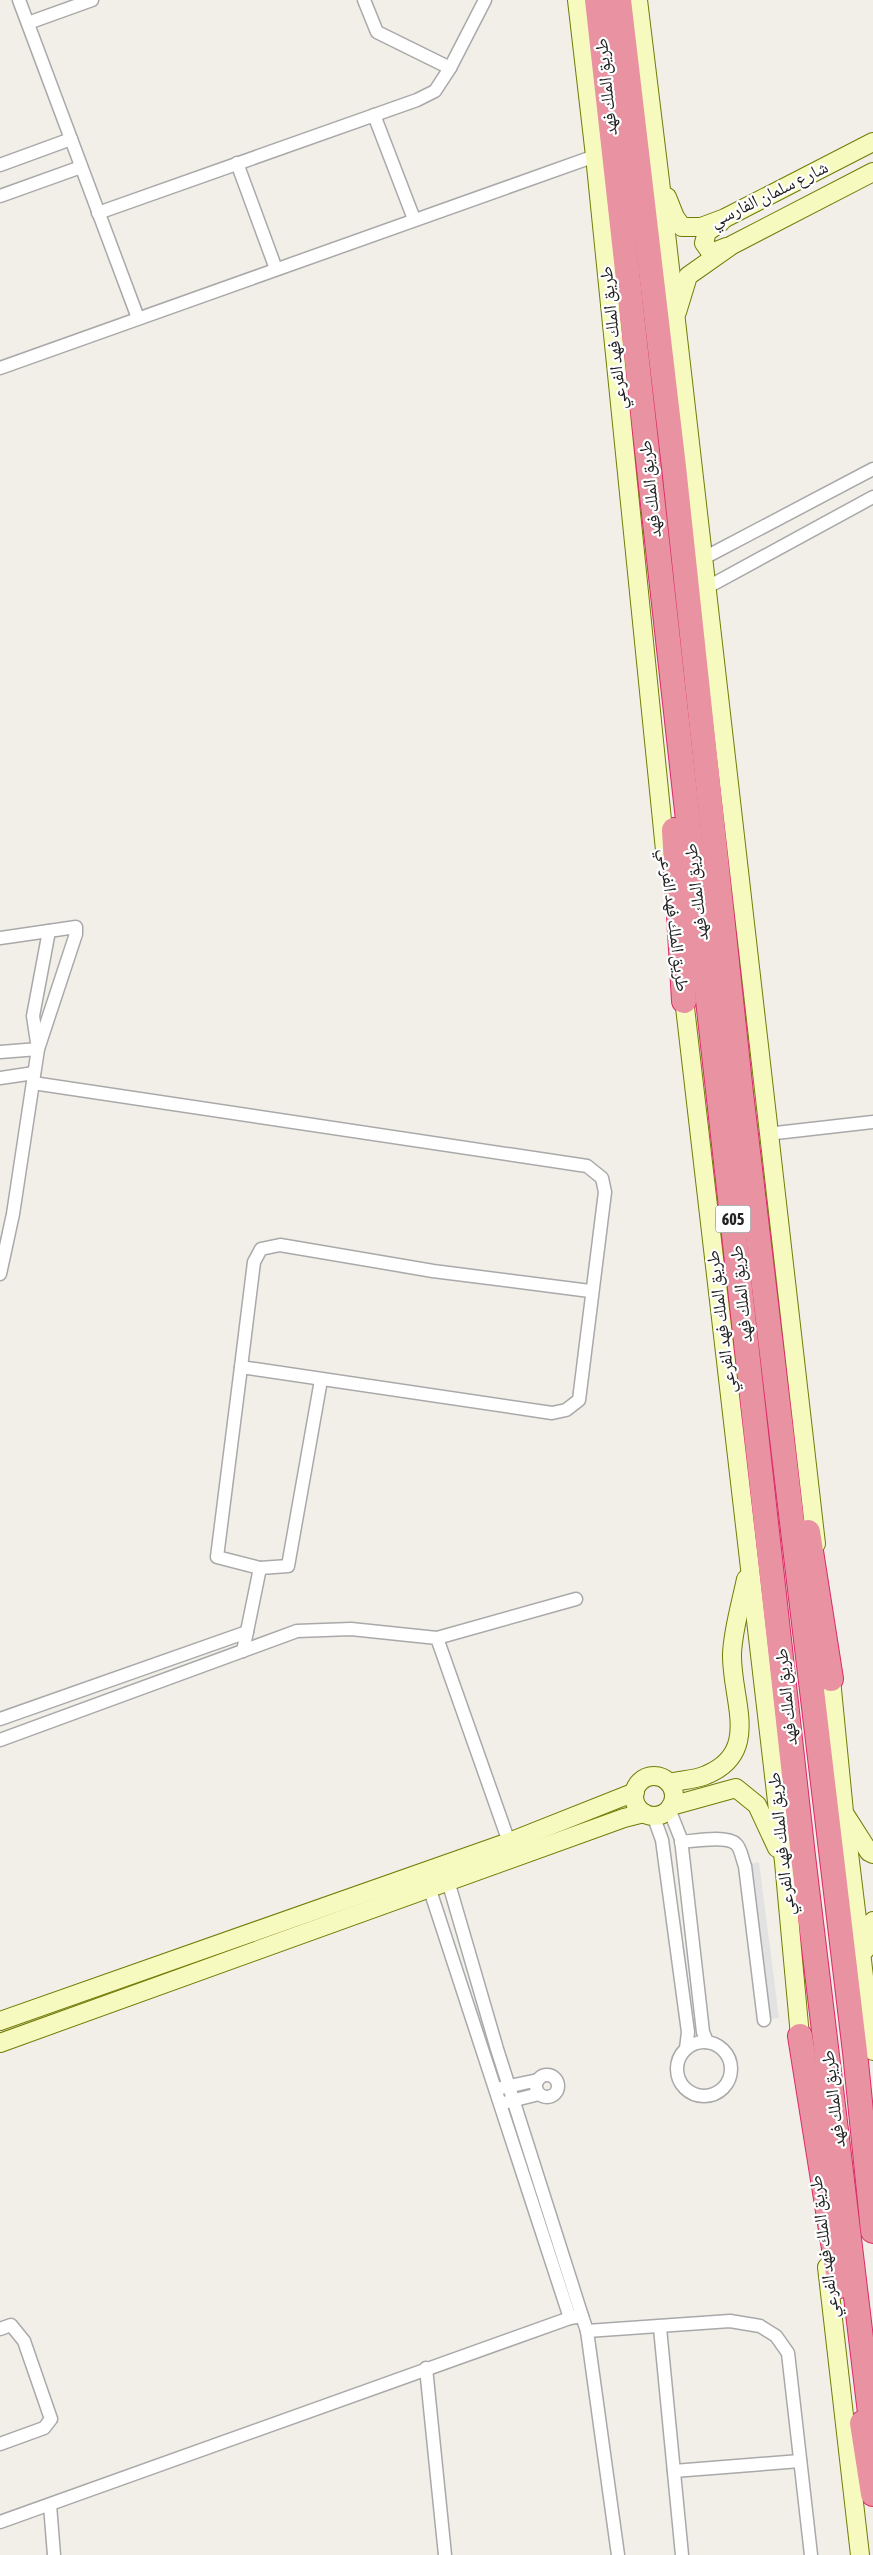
<svg xmlns="http://www.w3.org/2000/svg" width="873" height="2555" font-family="'Asap Condensed','Noto Naskh Arabic',sans-serif">
  <style>
    .parking { fill: #e2e2e2 }
    .lines { fill: none; stroke-linecap: round; stroke-linejoin: round }
    .street-casing { stroke: #a9a9a9; stroke-width: 15 }
    .secondary-casing { stroke: #707d05; stroke-width: 20 }
    .highway-casing { stroke: #dc2a67; stroke-width: 26 }
    .street { stroke: #fff; stroke-width: 12 }
    .secondary { stroke: #f7fabf; stroke-width: 18 }
    .highway { stroke: #e892a2; stroke-width: 24 }
    .labels { text-anchor: middle; stroke-width: 4.5; stroke-linejoin: round; paint-order: stroke }
    .shield { fill: #fff; stroke: #646464; stroke-width: 1 }
    .shield-label { font-size: 16px; font-weight: bold; fill: #222 }
    .street-label { font-size: 18px; fill: #222; stroke: #fff }
  </style>
  <rect width="100%" height="100%" fill="#f2efe9"/>
  <polygon class="parking" points="759,1862 779,2018 769,2019 749,1864"/>
  <g class="lines">
    <defs>
      <g id="street">
        <polyline points="19,0 138,318"/>
        <polyline points="364,0 377,32 450,68 485,0"/>
        <polyline points="28,23 92,0"/>
        <polyline points="374,115 414,219"/>
        <polyline points="237,163 276,269"/>
        <polyline points="0,165 71,139"/>
        <polyline points="0,196 81,167"/>
        <polyline points="98,213 417,100 435,91 450,68"/>
        <polyline points="0,368 595,156"/>
        <polyline points="702,559 873,469"/>
        <polyline points="706,588 873,497"/>
        <polyline points="0,938 76,927 76,934 38,1049 13,1214 0,1274"/>
        <polyline points="0,1052 38,1049 33,1016 49,931"/>
        <polyline points="0,1078 34,1073"/>
        <polyline points="33,1083 587,1166 602,1178 605,1192 579,1400 566,1410 552,1413 241,1367 217,1557 260,1568 243,1651"/>
        <polyline points="767,1134 873,1122"/>
        <polyline points="241,1367 254,1262 261,1249 280,1245 433,1271 590,1291"/>
        <polyline points="260,1568 288,1566 321,1380"/>
        <polyline points="437,1638 576,1599"/>
        <polyline points="0,1719 247,1632"/>
        <polyline points="0,1740 297,1631 351,1629 437,1638 509,1842"/>
        <polyline points="669,1809 681,1839 703,2032 707,2042"/>
        <polyline points="653,1815 662,1840 688,2032 686,2049"/>
        <path d="M681,1842C694,1841 727,1835 736,1844C741,1848 742,1859 745,1866L764,2020"/>
        <polyline points="446,1874 497,2049 582,2316"/>
        <polyline points="427,1881 570,2318"/>
        <circle cx="704" cy="2069" r="27"/>
        <circle cx="547" cy="2086" r="11"/>
        <polyline points="501,2088 538,2080"/>
        <polyline points="507,2102 539,2094"/>
        <polyline points="660,2328 682,2555"/>
        <polyline points="0,2329 11,2325 24,2341 51,2419 44,2428 0,2444"/>
        <polyline points="587,2331 618,2555"/>
        <polyline points="426,2368 445,2555"/>
        <polyline points="674,2471 800,2461"/>
        <polyline points="50,2505 54,2555"/>
        <polyline points="0,2522 570,2318 582,2316 587,2331 730,2321 760,2326 776,2336 788,2353 811,2555"/>
      </g>
      <g id="secondary">
        <polyline points="577,0 595,156 665,850"/>
        <polyline points="638,0 660,181 816,1544"/>
        <polyline points="667,197 675,217 682,227 701,227 725,218 873,142"/>
        <polyline points="721,222 707,232 704,243 711,253 726,247"/>
        <polyline points="677,312 688,276 732,245 873,172"/>
        <polyline points="683,990 784,1862 801,2047"/>
        <polyline points="830,1669 844,1812 873,2051"/>
        <circle cx="654" cy="1796" r="20"/>
        <path d="M669,1783C680,1780 695,1780 706,1775C762,1752 731,1700 732,1654C733,1629 741,1604 746,1579"/>
        <polyline points="671,1806 736,1788 757,1805 777,1848"/>
        <polyline points="846,1816 869,1852 873,1854"/>
        <polyline points="865,1950 873,1921"/>
        <polyline points="0,2021 509,1842 635,1792"/>
        <polyline points="0,2043 624,1818 644,1813"/>
        <polyline points="827,2267 860,2555"/>
      </g>
      <g id="highway">
        <polyline points="597,0 803,1856 873,2438"/>
        <polyline points="619,0 674,467 741,1093 855,2052 873,2231"/>
        <polyline points="674,830 684,1001"/>
        <polyline points="808,1532 831,1679"/>
        <polyline points="800,2036 840,2286"/>
        <polyline points="862,2423 873,2494"/>
      </g>
    </defs>
    <use href="#street" class="street-casing"/>
    <use href="#secondary" class="secondary-casing"/>
    <use href="#highway" class="highway-casing"/>
    <use href="#street" class="street"/>
    <use href="#secondary" class="secondary"/>
    <use href="#highway" class="highway"/>
  </g>
  <g class="labels">
    <rect class="shield" x="715.5" y="1205.5" width="35" height="27" rx="4"/>
    <g class="shield-label">
      <text x="733" y="1225">605</text>
    </g>
    <g class="street-label">
      <text transform="translate(606 87) rotate(-96)" y="6">طريق الملك فهد</text>
      <text transform="translate(769 194) rotate(-26)" y="6">شارع سلمان الفارسي</text>
      <text transform="translate(613 338) rotate(-96)" y="6">طريق الملك فهد الفرعي</text>
      <text transform="translate(650 489) rotate(-96)" y="6">طريق الملك فهد</text>
      <text transform="translate(696 892) rotate(-97)" y="6">طريق الملك فهد</text>
      <text transform="translate(674 920) rotate(83)" y="6">طريق الملك فهد الفرعي</text>
      <text transform="translate(741 1294) rotate(-96)" y="6">طريق الملك فهد</text>
      <text transform="translate(721 1322) rotate(-97)" y="6">طريق الملك فهد الفرعي</text>
      <text transform="translate(786 1697) rotate(-96)" y="6">طريق الملك فهد</text>
      <text transform="translate(781 1844) rotate(-96)" y="6">طريق الملك فهد الفرعي</text>
      <text transform="translate(833 2099) rotate(-97)" y="6">طريق الملك فهد</text>
      <text transform="translate(824 2247) rotate(-97)" y="6">طريق الملك فهد الفرعي</text>
    </g>
  </g>
</svg>
